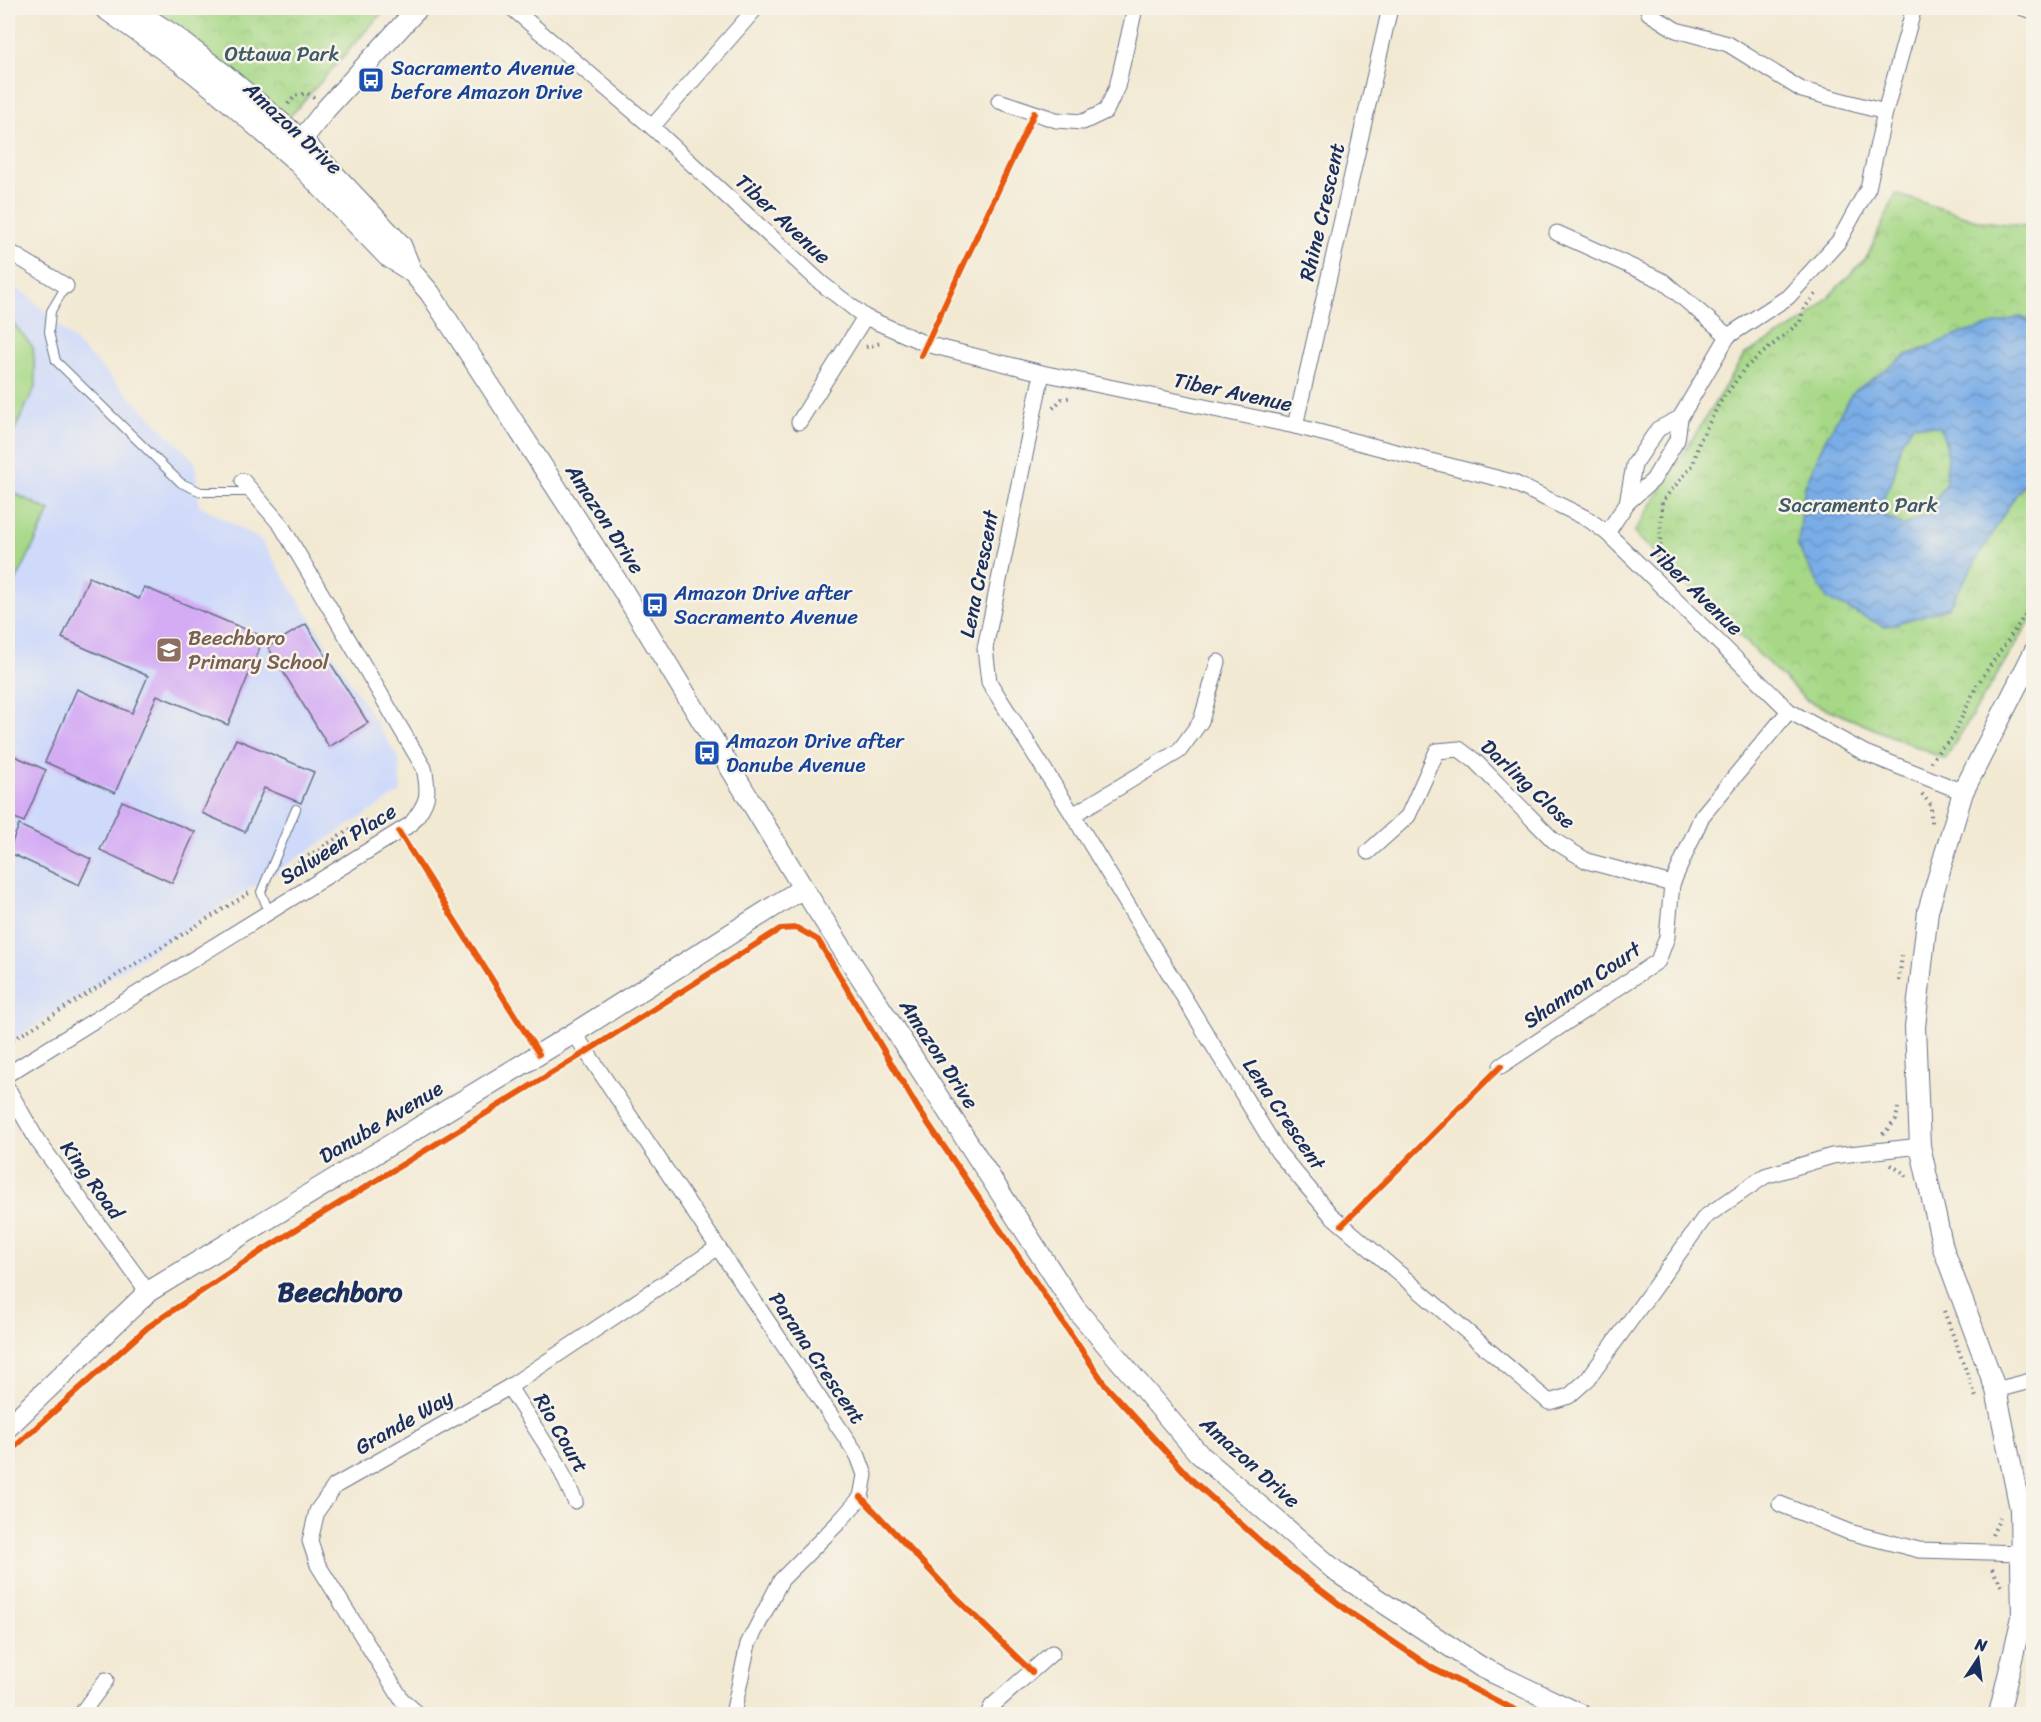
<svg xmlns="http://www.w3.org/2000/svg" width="2041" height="1722" font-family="Sriracha,sans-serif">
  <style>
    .built { fill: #cfdafa }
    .park { fill: url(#park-crowns); stroke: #608472; stroke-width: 1.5 }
    .pitch { fill: #a6d886; stroke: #608472; stroke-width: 1.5 }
    .water { fill: url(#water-waves); stroke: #4a6ea2; stroke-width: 1.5; fill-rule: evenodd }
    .building { fill: #d4acf4 }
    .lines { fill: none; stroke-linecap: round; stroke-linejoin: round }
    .service-casing { stroke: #667087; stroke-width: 10 }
    .minor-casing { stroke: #667087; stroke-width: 17 }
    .tertiary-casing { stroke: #667087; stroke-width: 22 }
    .path { stroke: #667087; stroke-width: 4; stroke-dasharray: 1.5 4.5; stroke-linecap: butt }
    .service { stroke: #fff; stroke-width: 8 }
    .minor { stroke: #fff; stroke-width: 15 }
    .tertiary { stroke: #fff; stroke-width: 20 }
    .cycleway-casing { stroke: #f7f3e8; stroke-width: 10 }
    .cycleway { stroke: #e8590c; stroke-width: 6 }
    .labels { text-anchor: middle; stroke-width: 5; stroke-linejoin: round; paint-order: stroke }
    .park-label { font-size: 21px; fill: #3e5968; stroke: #f7f3e8 }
    .transit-label { font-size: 21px; fill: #164399; stroke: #f7f3e8; text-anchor: start }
    .street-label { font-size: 21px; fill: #1b2f5e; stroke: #f7f3e8 }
    .education-label { font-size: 21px; fill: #785e54; stroke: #f7f3e8; text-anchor: start }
    .district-label { font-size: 27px; font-weight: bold; fill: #1b2f5e; stroke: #f7f3e8 }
  </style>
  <defs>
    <pattern id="park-crowns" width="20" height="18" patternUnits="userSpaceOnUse" patternTransform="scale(1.5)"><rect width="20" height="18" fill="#a6d886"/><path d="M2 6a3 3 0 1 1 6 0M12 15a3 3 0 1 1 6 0" fill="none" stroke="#8eba76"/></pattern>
    <pattern id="water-waves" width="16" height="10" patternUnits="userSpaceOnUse" patternTransform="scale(1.5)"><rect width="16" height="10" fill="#7aade7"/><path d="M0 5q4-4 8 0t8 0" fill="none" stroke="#638dbe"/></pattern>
  </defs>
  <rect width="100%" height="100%" fill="#f7f3e8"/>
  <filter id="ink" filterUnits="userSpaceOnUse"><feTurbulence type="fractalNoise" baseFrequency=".0167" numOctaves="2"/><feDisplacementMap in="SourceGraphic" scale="12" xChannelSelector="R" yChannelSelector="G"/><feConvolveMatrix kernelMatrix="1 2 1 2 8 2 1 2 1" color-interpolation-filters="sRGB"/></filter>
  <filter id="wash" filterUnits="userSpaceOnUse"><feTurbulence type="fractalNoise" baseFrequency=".008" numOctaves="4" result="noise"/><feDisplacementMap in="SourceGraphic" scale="24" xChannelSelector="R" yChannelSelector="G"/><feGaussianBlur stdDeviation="1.35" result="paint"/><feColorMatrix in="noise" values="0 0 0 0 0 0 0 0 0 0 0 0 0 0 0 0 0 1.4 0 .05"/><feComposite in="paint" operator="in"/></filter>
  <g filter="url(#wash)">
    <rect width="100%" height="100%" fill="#f2e9d3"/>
    <polygon class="built" points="8,283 30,297 195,461 199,505 261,540 399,759 401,792 8,1043"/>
    <g class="park">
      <polygon points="139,8 386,8 286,121"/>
      <polygon points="1896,194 1980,221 2033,227 2033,617 1945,759 1806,700 1634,533 1745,354 1806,320 1867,257"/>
    </g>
    <g class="pitch">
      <polygon points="8,317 33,347 36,385 8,444"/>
      <polygon points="8,490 50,511 8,598"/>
    </g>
    <path class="water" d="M2020,317L2033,322V472L2011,502L1948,608L1885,627L1827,599L1798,547L1805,486L1825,440L1852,393L1907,355L1960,334ZM1914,424L1940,427L1947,448L1946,483L1928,513L1903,526L1880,513L1885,494L1894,476L1901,442Z"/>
    <g id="blocks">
      <g class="building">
        <polygon points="89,577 139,599 144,587 264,637 228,725 157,695 115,793 45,762 77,689 132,713 148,676 62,638"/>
        <polygon points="306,624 368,723 329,747 268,647"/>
        <polygon points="236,739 314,772 301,803 264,788 245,832 202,813"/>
        <polygon points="8,753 46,770 24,822 8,815"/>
        <polygon points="122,801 195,832 172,883 100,850"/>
        <polygon points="19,825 91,859 79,885 8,852"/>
      </g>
    </g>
  </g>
  <g filter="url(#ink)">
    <use href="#blocks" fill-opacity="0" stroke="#667087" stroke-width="1.5"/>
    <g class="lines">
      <defs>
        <g id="service">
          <polyline points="66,286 51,311 49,332 56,361 181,483 201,492 252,492"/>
          <polyline points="269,912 261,892 296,809"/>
        </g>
        <g id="minor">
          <polyline points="512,8 652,127 821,283 865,317 926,344 1042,373 1295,426 1512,482 1588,519 1607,533 1789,711 1865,753 1963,792"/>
          <polyline points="1648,8 1649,13 1676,30 1728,44 1802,90 1885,112"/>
          <polyline points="2023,8 2034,11"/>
          <polyline points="999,101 1056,120 1083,122 1106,111 1117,87 1135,8"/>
          <polyline points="652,127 756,8"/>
          <polyline points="1557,233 1663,281 1728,336"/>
          <polyline points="8,251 66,286"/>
          <polyline points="1042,373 985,648 989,682 1073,815 1278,1152 1331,1215 1549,1402 1569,1396 1588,1379 1705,1217 1765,1176 1832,1156 1920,1146"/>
          <polyline points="799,422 865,317"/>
          <polyline points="1295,426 1390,8"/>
          <polyline points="1627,503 1634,465 1658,429 1680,418"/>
          <polyline points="1607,533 1627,503 1653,480 1677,440 1680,418 1728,336 1788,297 1839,241 1868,188 1885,112 1914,8"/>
          <polyline points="1073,815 1179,751 1201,721 1218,662"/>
          <polyline points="1368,852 1408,816 1437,751 1459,749 1475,761 1553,840 1587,861 1672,884"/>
          <polyline points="574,1033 858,1456 865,1475 861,1497 839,1522 781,1580 748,1644 733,1714"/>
          <polyline points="1501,1066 1658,961 1667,937 1672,884 1702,816 1789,711"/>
          <path d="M8,1074L411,824C428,802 430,796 424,768L281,525L243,481"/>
          <polyline points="8,1089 37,1140 148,1292"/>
          <polyline points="509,1387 557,1462 575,1501"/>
          <polyline points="1996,1390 2034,1380"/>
          <polyline points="1780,1504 1849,1532 1919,1550 2022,1553"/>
          <polyline points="81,1714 106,1680"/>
          <polyline points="418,1714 402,1700 318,1565 310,1541 317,1511 335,1486 509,1387 717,1248"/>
          <polyline points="988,1714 992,1706 1052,1653"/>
        </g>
        <g id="tertiary">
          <polyline points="104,8 179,61 219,93 296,161 387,256 412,272"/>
          <polyline points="131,8 172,34 225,75 303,141 401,245 412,272 430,293 622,589 803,888 1075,1308 1198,1453 1338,1573 1481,1667 1580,1714"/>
          <polyline points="294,150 326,109 418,8"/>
          <polyline points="8,1427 148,1292 574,1033 803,888"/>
          <polyline points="1999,1714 2022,1617 2020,1509 1996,1390 1943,1248 1920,1146 1915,1027 1928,911 1963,792 2034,652"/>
        </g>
      </defs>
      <use href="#service" class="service-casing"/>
      <use href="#minor" class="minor-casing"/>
      <use href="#tertiary" class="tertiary-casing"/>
      <g class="path">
        <polyline points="288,104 295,96 307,93 314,98"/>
        <polyline points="866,347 881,343"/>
        <polyline points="1053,408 1062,399 1072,397"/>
        <polyline points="1656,557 1660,549 1662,501 1693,465 1699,442 1719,404 1746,367 1800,322 1804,308 1817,293"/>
        <polyline points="1931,762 1940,749 1952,738 1977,685 2034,602"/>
        <polyline points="1922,794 1931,805 1931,825"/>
        <polyline points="283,872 364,821 378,823 379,825"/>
        <polyline points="1899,981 1902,955"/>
        <polyline points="8,1043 249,893"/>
        <polyline points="1883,1134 1896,1120 1898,1108"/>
        <polyline points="1891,1165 1905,1174 1906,1177"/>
        <polyline points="1944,1311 1977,1400"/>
        <polyline points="1992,1535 2000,1518"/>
        <polyline points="1992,1569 2002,1586"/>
      </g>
      <use href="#service" class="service"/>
      <use href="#minor" class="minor"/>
      <use href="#tertiary" class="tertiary"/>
      <defs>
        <g id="cycleway">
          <polyline points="921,356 1034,113"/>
          <polyline points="399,832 539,1054"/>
          <polyline points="1342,1225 1501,1066"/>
          <polyline points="8,1453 148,1327 266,1248 586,1052 780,929 797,928 818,940 919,1110 1106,1386 1192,1480 1280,1559 1352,1614 1432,1668 1523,1714"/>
          <polyline points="861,1497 955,1597 1032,1672"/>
        </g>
      </defs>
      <use href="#cycleway" class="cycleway-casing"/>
      <use href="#cycleway" class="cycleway"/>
    </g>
  </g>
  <defs>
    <symbol id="bus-square" viewBox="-11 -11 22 22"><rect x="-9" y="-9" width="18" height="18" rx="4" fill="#1a4fb4" stroke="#f7f3e8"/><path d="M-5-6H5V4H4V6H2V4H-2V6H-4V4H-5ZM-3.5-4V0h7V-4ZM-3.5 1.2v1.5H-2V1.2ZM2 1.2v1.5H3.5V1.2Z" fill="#fff"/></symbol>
    <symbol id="school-square" viewBox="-11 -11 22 22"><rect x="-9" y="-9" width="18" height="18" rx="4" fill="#8d6e63" stroke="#f7f3e8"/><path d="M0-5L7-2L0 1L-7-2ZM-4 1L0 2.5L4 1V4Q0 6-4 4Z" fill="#fff"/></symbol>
  </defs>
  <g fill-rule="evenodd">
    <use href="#bus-square" x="356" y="65" width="30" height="30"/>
    <use href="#bus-square" x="640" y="590" width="30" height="30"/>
    <use href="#school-square" x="154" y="635" width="30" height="30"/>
    <use href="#bus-square" x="692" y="738" width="30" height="30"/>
  </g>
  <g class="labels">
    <g class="park-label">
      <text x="282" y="61">Ottawa Park</text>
      <text x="1858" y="512">Sacramento Park</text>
    </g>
    <g class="transit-label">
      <text x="391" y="75">Sacramento Avenue<tspan x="391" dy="24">before Amazon Drive</tspan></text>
      <text x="674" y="600">Amazon Drive after<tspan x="674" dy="24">Sacramento Avenue</tspan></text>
      <text x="726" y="748">Amazon Drive after<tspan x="726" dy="24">Danube Avenue</tspan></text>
    </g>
    <g class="street-label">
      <text transform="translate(293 128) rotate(43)" y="7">Amazon Drive</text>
      <text transform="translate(1322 212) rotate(-77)" y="7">Rhine Crescent</text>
      <text transform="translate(783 219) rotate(43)" y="7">Tiber Avenue</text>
      <text transform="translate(1233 392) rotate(12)" y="7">Tiber Avenue</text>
      <text transform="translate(605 519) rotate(57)" y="7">Amazon Drive</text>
      <text transform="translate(979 574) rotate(-79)" y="7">Lena Crescent</text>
      <text transform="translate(1696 590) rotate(44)" y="7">Tiber Avenue</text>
      <text transform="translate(1528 784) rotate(43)" y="7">Darling Close</text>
      <text transform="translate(338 844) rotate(-32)" y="7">Salween Place</text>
      <text transform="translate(1582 985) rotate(-34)" y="7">Shannon Court</text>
      <text transform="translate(939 1054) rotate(57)" y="7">Amazon Drive</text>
      <text transform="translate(1284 1114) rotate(56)" y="7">Lena Crescent</text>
      <text transform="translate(381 1122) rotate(-31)" y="7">Danube Avenue</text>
      <text transform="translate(92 1180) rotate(54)" y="7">King Road</text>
      <text transform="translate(817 1358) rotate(56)" y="7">Parana Crescent</text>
      <text transform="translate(404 1422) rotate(-30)" y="7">Grande Way</text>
      <text transform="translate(561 1433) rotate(60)" y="7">Rio Court</text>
      <text transform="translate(1250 1462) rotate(42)" y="7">Amazon Drive</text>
    </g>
    <g class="education-label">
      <text x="188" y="645">Beechboro<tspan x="188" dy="24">Primary School</tspan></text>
    </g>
    <g class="district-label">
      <text x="340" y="1301">Beechboro</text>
    </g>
  </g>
  <rect width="2041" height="1722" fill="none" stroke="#f7f3e8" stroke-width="30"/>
  <g transform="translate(1978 1659) rotate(13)" stroke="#f7f3e8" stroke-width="4.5" paint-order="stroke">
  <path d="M0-4.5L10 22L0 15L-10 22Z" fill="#1b2f5e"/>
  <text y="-9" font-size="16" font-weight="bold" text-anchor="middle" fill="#1b2f5e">N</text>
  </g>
</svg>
